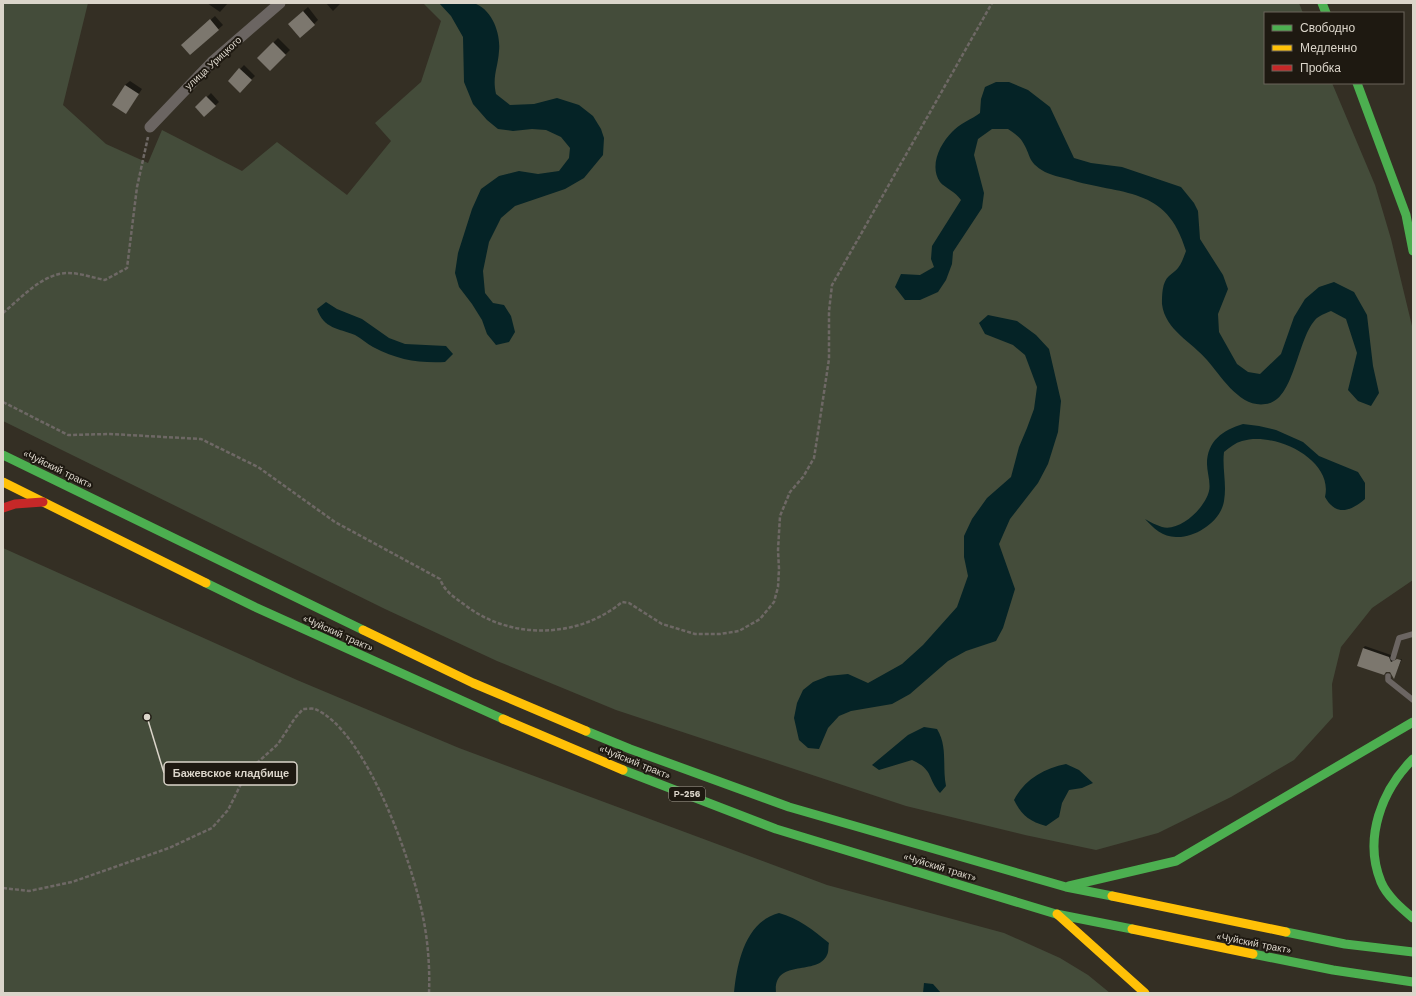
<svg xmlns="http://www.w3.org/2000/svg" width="1416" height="996" viewBox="0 0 1416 996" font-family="'Work Sans',sans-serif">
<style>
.green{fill:#444c3a}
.water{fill:#052326}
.shadow{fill:#0007}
.building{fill:#7c776e}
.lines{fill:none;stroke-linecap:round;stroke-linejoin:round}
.path{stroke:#6e6865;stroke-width:2.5;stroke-dasharray:4 2;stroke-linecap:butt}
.lane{stroke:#6b6562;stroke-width:5.5}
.street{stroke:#6b6562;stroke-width:11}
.fast{stroke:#4caf50;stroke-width:9}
.slow{stroke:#ffc107;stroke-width:9}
.jam{stroke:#c62828;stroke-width:9}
.labels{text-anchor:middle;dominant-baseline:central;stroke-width:4;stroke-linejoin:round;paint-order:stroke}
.shield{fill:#1e1911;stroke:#a29d92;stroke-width:1}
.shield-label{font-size:9px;font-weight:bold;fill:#dbd5ca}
.street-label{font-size:10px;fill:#dbd5ca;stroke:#1e1911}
.leader{fill:none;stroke:#dbd5ca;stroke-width:1.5}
.callout-dot{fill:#dbd5ca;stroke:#1e1911;stroke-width:1.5}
.callout{fill:#1e1911;stroke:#dbd5ca;stroke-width:1.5}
.callout-label{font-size:11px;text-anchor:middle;font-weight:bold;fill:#dbd5ca}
</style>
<rect width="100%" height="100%" fill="#342f24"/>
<g class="green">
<polygon points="3,3 88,3 63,105 106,144 148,163 162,130 242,171 277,142 347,195 391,141 375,123 421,82 441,21 423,3 1299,3 1303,13 1265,13 1265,83 1332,83 1375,185 1391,239 1413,330 1413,580 1372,608 1341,647 1332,684 1333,717 1294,760 1231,797 1158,833 1096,850 1025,835 906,806 616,710 497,661 385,609 3,421"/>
<polygon points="3,548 297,680 459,748 827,885 1004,933 1060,958 1088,975 1110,993 3,993"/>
</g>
<g class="water">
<path d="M 439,3 C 449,3 463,0 473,3 C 492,8 501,34 499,51 C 498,68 492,76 496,94 L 510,105 L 534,104 L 557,98 L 579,105 L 593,116 L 601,129 L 604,138 L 603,155 L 584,178 L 565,189 L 515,206 L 501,218 L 489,242 L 483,271 L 485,293 L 493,303 L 504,305 L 511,316 L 515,332 L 509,342 L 496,345 L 487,334 L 482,320 L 472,304 L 459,287 L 455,273 L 458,253 L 472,209 L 481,189 L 499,176 L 519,171 L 538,174 L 559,171 L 569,158 L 570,148 L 561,137 L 546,130 L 532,129 L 513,131 L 498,129 L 487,120 L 473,104 L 464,82 L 463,37 L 451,16 Z"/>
<path d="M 996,82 L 1009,82 L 1028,90 L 1050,107 L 1074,158 L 1091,163 L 1122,167 L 1181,187 L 1194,203 L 1198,211 L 1200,239 L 1223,275 L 1228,289 L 1218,314 L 1219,332 L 1237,364 L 1248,372 L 1260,374 L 1281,354 L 1294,317 L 1305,299 L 1319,287 L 1334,282 L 1354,292 L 1367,315 L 1373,366 L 1379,393 L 1371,406 L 1358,401 L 1348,390 L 1357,353 L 1346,319 L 1331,311 C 1326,313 1318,316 1315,320 C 1298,339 1294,396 1270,403 C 1242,412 1222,377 1207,360 C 1192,342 1165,330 1162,304 C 1162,295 1162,282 1169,276 C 1172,273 1176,271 1178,268 C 1182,263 1184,256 1186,251 C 1167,185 1122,196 1068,179 C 1060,177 1051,175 1045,172 C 1026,161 1032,156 1022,141 C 1019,136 1012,132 1008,129 L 992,129 L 978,139 L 974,155 L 984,193 L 982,208 L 953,252 L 952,264 L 946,280 L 938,292 L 920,300 L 905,300 L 895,287 L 901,274 L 920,275 L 934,267 L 931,259 L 932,246 L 961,200 C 955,191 945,188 940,182 C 929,166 940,144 952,132 C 959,124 972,119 980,113 L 981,99 L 985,87 Z"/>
<path d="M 326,302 L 337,309 L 362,319 L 389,338 L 405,344 L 446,346 L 453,354 L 445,362 C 417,363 398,360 373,347 C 367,344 361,338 355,335 C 338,328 324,329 317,309 Z"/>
<polygon points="988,315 1017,321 1036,335 1049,349 1061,401 1058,432 1048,464 1038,483 1010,519 999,544 1015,589 1003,628 996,641 966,651 948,661 910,694 892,704 851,711 839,716 828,728 819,749 808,748 799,740 794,718 797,703 803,690 813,682 828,676 848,674 868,683 902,664 923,645 957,607 968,576 964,557 964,536 972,519 987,498 1011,477 1019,447 1027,428 1034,409 1037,387 1025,355 1013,345 985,334 979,323"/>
<path d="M 1243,424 L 1259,426 L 1276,430 L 1303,442 L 1319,456 L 1358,472 L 1365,483 L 1365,499 C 1351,511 1336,517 1325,497 C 1334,459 1274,431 1242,441 C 1235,443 1230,447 1224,452 C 1222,468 1227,484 1224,501 C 1221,521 1196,538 1176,537 C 1163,537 1153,528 1145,519 C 1150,522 1156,525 1162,527 C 1180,532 1205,508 1209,491 C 1211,483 1207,472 1207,464 C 1207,441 1223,430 1243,424 Z"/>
<path d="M 924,727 L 937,729 C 948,747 942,766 946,786 L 940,793 C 927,778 934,770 912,760 L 879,770 L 872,765 L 908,735 Z"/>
<path d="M 1066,764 L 1079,770 L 1093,783 L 1082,788 L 1069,790 L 1062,803 L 1059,817 L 1046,826 C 1029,821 1022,816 1014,800 C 1024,780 1044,768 1066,764 Z"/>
<path d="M 779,913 C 798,918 813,930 829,943 C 828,946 829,952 827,955 C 817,977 773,957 776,993 L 734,993 C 737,963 745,922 779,913 Z"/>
<polygon points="924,983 933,984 941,993 923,993"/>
</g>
<g class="shadow">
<polygon points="207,3 228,3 220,12"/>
<polygon points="326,3 341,3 333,11"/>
<polygon points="308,7 318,20 314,24 293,20"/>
<polygon points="215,16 223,25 190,54 187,41"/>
<polygon points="278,38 290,50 270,70 258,58"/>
<polygon points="244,65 255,76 240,91 229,81"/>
<polygon points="130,81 142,89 126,113 125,85"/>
<polygon points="211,93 219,102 204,116 196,108"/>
<polygon points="1365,646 1391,655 1393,661 1402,659 1394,677 1390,671 1363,648"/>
</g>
<g class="building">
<polygon points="303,11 315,25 300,38 288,24"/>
<polygon points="210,19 219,30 190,55 181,45"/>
<polygon points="273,42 286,55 270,71 257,58"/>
<polygon points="239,68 252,80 240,93 228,81"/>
<polygon points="125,85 139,94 126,114 112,105"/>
<polygon points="206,96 216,106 204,117 195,107"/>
<polygon points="1363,648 1389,657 1391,662 1397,659 1401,660 1394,679 1390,672 1386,672 1384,675 1357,666"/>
</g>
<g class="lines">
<g class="path">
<path d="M 3,313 C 21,298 43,273 68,273 C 80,273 94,278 105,280 L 127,268 L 137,187 L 148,137"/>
<path d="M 3,402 L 68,435 L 110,434 L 201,439 L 258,467 L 335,522 L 440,579 C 445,592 454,597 465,605 C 510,640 578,639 622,602 L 629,603 L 662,624 L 695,634 L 720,634 L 739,631 L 760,619 L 774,602 L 778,587 L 779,569 L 778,550 L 780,516 L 790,492 L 803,477 L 814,458 L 817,439 L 829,359 L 829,311 L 832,285 L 992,3"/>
<path d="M 3,888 L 29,891 L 72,882 L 169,848 L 212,828 L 228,810 L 247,772 L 278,744 L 295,718 L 303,709 C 307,709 312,708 315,709 C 367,731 413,865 423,917 C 428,941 430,969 429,993"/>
</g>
<g class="lane">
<polyline points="1393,658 1399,638 1413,634"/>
<polyline points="1388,676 1388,680 1413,700"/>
</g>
<polyline class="street" points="150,127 212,62 280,3"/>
<g class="fast">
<polyline points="1322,3 1326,13"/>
<polyline points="1357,83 1406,215 1413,251"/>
<polyline points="3,455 363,630"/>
<polyline points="206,583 255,607 503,719"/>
<polyline points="586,731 630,749 789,807 1066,887 1112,896"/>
<path d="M 1413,759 C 1382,790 1363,838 1381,882 C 1387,896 1401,908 1413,918"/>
<polyline points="623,770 776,829 1056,914 1132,929"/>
<polyline points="1069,886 1176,861 1413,722"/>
<polyline points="1286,932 1345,944 1413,952"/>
<polyline points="1253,954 1333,970 1413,982"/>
</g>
<g class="slow">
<polyline points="3,482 206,583"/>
<polyline points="363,630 473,683 586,731"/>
<polyline points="503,719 623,770"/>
<polyline points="1112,896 1286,932"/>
<polyline points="1057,914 1145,993"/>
<polyline points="1132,929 1253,954"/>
</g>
<polyline class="jam" points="3,508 15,504 43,502"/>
</g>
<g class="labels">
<rect class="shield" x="669" y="787" width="36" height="14" rx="3"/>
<g class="shield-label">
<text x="687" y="794">Р-256</text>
</g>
<g class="street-label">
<text transform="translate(213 63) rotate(-43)">улица Урицкого</text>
<text transform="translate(58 469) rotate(26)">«Чуйский тракт»</text>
<text transform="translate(338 633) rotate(24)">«Чуйский тракт»</text>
<text transform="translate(635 762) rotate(22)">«Чуйский тракт»</text>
<text transform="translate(940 867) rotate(17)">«Чуйский тракт»</text>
<text transform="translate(1254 943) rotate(11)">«Чуйский тракт»</text>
</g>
</g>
<path class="leader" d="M147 717L164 773"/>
<circle class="callout-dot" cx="147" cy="717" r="4"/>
<rect class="callout" x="164" y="762" width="133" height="23" rx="4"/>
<g class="callout-label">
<text x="231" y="777">Бажевское кладбище</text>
</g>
<rect width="1416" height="996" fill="none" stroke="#dbd5ca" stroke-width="8"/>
<rect x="1264" y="12" width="140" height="72" fill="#1e1911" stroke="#6a645b"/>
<rect x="1272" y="25" width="20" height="6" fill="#4caf50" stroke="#6a645b"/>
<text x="1300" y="32" font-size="12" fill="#dbd5ca">Свободно</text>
<rect x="1272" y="45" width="20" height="6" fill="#ffc107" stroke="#6a645b"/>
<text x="1300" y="52" font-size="12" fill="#dbd5ca">Медленно</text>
<rect x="1272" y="65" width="20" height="6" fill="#c62828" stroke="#6a645b"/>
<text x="1300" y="72" font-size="12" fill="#dbd5ca">Пробка</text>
</svg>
